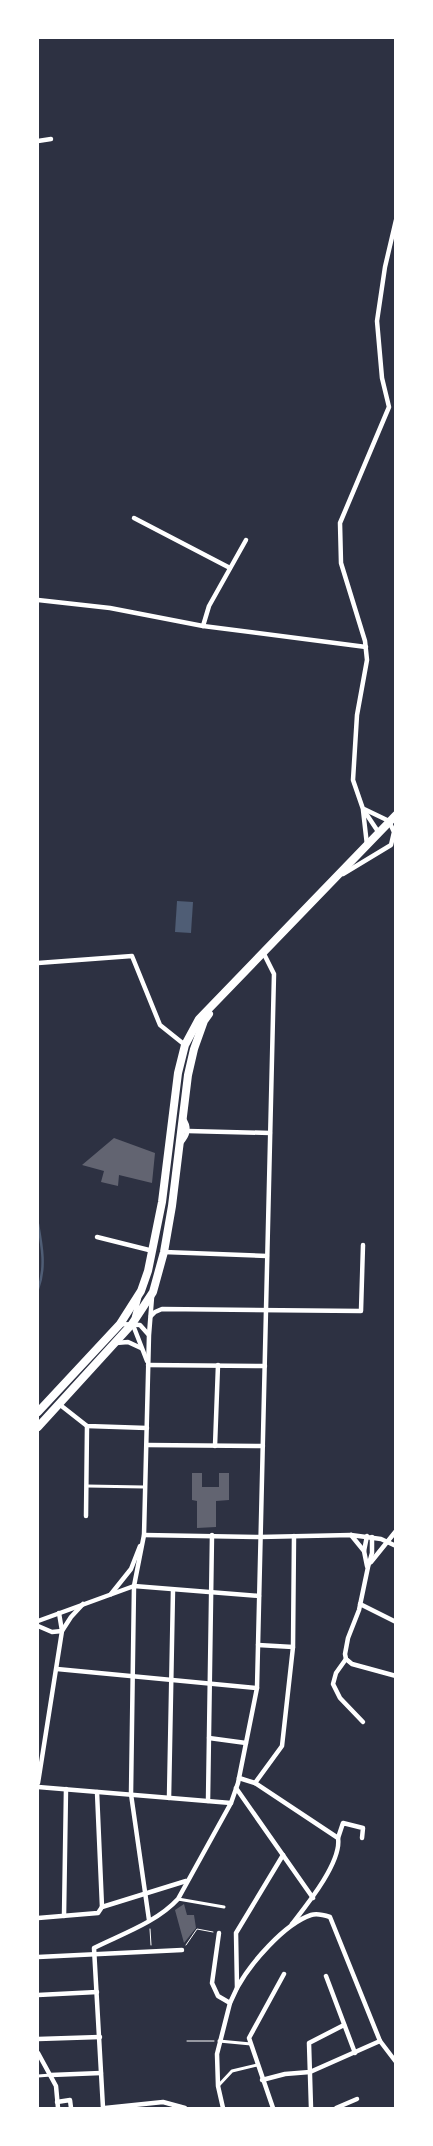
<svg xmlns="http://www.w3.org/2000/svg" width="433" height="2146" viewBox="0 0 433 2146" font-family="Raleway,sans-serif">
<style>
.water{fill:#4f5d75}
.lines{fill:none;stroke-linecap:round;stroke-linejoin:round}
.stream{stroke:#4f5d75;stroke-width:2.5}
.building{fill:#626471}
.path{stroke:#fff;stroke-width:1}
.pedestrian{stroke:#fff;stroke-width:3}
.minor{stroke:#fff;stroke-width:4.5}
.trunk{stroke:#fff;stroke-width:8}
</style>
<rect width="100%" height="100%" fill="#2d3142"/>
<polygon class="water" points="177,901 193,902 191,933 175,932"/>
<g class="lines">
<path class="stream" d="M 38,1224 C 42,1246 46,1268 38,1289"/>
</g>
<g class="building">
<polygon points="114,1138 155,1153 152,1183 119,1175 118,1186 101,1182 104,1171 82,1165"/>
<polygon points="192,1473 202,1473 202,1487 219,1487 219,1473 229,1473 229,1500 216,1501 216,1527 197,1528 197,1501 192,1500"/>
<polygon points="184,1904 187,1915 194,1915 196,1928 184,1943 175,1910"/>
</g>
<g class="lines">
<g class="path">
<polyline points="150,1929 151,1945"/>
<polyline points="186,1945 197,1929 213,1932"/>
<polyline points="187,2041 214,2041"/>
</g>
<g class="pedestrian">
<polyline points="87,1486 144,1487"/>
<polyline points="178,1899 224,1907"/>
<polyline points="219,2041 251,2044"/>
<polyline points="38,2076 51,2075"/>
<polyline points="218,2086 232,2071 257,2065"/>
</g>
<g class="minor">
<polyline points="38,141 51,139"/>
<polyline points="134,518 230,568"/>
<polyline points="38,600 110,608 203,626 366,647"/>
<polyline points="203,626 209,606 246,540"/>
<polyline points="363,810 367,845"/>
<polyline points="379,833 363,809 353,780 357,715 367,660 365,641 341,563 340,523 389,407 382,378 377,321 385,267 396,220"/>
<polyline points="343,874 391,845 394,832 389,821 364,809"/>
<polyline points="38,963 132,956 160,1025 185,1045"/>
<polyline points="188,1131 270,1133"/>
<path d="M 180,1144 C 188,1136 190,1127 183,1118"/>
<polyline points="97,1237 153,1251"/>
<polyline points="164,1252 267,1256"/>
<polyline points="151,1316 155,1312 162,1309 361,1311 363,1245"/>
<polyline points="134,1317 139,1298"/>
<polyline points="120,1324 140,1325 148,1334"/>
<polyline points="133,1325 147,1361"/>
<polyline points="116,1343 128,1342 141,1348"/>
<polyline points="148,1365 265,1366"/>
<polyline points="59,1404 87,1426 147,1428"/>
<polyline points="147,1445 263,1446"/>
<polyline points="215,1446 218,1365"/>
<polyline points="86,1516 87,1426"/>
<polyline points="144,1535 260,1537 351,1535 381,1539 396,1546"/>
<polyline points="351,1535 364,1551 367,1566"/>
<polyline points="372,1537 372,1553 368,1567 359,1610 348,1638 345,1654 346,1659 352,1664 396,1676"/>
<polyline points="364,1551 367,1536"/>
<polyline points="371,1562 396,1531"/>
<polyline points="111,1594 131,1569 140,1546"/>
<polyline points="360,1604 396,1622"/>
<polyline points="38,1621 134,1586 259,1596"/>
<polyline points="38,1626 52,1632 62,1631 59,1613"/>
<polyline points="258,1645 293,1647"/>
<polyline points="346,1659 336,1673 333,1684 340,1698 363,1722"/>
<polyline points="57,1669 257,1688"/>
<polyline points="209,1738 246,1743"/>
<path d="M 239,1778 L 255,1783 L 338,1838 C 342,1862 306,1906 292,1924"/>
<polyline points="38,1783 62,1631 71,1617 83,1604"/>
<polyline points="255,1783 282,1746 293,1647 294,1536"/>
<polyline points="38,1787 231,1803"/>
<polyline points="236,1788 313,1898"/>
<polyline points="97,1792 102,1907"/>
<polyline points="169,1798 173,1590"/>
<polyline points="208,1801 212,1535"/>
<polyline points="338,1838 343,1823 363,1828 362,1838"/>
<polyline points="64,1916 66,1789"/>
<polyline points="38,1918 98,1913 102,1907 186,1881"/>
<polyline points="149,1920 131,1794 134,1586 144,1535 149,1335 152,1297"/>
<polyline points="219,1933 212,1983 218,1996 230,2003"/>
<polyline points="38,1957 182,1950"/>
<polyline points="326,1976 355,2053"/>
<path d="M 237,1988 C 250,1964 284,1924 311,1915 C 317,1913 324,1915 330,1917 L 380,2041 L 396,2062"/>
<polyline points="38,1995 97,1992"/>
<polyline points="38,2039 100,2037"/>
<polyline points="38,2053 56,2086 58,2108"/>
<polyline points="51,2075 101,2073"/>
<polyline points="262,2080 285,2074 310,2072 380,2041"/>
<polyline points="57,2102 70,2100 71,2108"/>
<path d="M 103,2108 L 94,1948 C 122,1934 157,1922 178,1899 L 231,1803 L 238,1783 L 257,1688 L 274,974 L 263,952"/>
<polyline points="105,2108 163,2102 185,2108"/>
<polyline points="223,2108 218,2086 217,2054 230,2003 237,1988 236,1933 283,1855"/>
<polyline points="273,2108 249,2038 284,1974"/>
<polyline points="311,2108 309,2043 344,2025"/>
<polyline points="336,2108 357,2099"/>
</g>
<g class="trunk">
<polyline points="38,1412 120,1324 141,1291 148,1271 162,1202 178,1073 185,1045 199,1019 396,815"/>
<polyline points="38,1427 132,1324 153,1292 164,1252 172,1206 188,1075 194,1049 204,1021 209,1014"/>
</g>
</g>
<rect width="433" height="2146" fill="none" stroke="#ffffff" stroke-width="78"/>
</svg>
